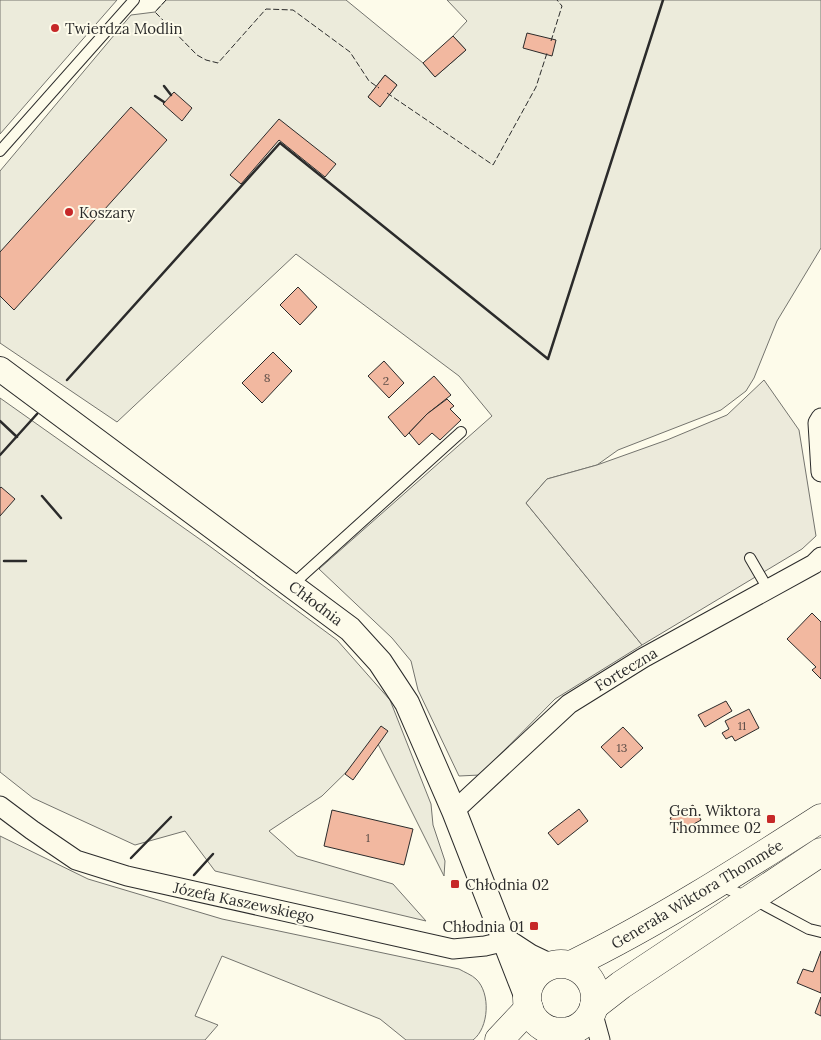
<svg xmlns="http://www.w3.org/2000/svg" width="821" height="1040" viewBox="0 0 821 1040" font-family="Lora,serif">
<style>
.green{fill:#ecebdb;stroke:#74746e;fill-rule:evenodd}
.parking{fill:#eceadb;stroke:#74746e}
.building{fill:#f2b8a0;stroke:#2b2b2b}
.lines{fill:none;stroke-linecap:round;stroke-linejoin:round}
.service-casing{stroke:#2b2b2b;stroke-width:12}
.minor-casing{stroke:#2b2b2b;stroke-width:21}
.tertiary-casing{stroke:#2b2b2b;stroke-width:26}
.primary-casing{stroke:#2b2b2b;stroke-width:29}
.service{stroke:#fdfbea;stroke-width:10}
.minor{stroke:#fdfbea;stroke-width:19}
.tertiary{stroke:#fdfbea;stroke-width:24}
.primary{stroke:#fdfbea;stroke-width:28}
.fence{stroke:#2b2b2b;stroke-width:1;stroke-dasharray:6 2.5;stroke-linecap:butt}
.wall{stroke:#2b2b2b;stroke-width:2.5}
.poi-dot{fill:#c62828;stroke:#fdfbea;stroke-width:2}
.labels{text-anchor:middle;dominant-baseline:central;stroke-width:4;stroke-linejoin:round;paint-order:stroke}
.number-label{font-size:12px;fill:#5d4e48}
.poi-label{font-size:15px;fill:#2b2b2b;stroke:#fdfbea;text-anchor:start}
.street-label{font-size:15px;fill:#2b2b2b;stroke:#fdfbea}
</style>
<rect width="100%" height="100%" fill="#fdfbea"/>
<g class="green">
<polygon points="0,0 117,0 0,134"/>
<path d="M 166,0 L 346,0 L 423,63 L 435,77 L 466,50 L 453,36 L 467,21 L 447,0 L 821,0 L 821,248 L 777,321 L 754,378 L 746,391 L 721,410 L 618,450 L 597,465 L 547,479 L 526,503 L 642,645 L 555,699 L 480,775 L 459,776 L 418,690 L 411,661 L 392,638 L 319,569 L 492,416 L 459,376 L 296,254 L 117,422 L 0,343 L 0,171 L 131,15 L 155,12 ZM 385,75 L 397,85 L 380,106 L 368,97 Z"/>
<polygon points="0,398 208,545 337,640 390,700 431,804 433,825 445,861 444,876 377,742 322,796 269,831 297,856 393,884 426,921 215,871 185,831 135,845 33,798 0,772"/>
<path d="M 0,836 L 88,879 L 222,919 L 459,969 C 464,972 472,975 476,979 C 491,993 489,1028 473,1040 L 406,1040 L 380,1019 L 222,956 L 195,1016 L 218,1025 L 205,1040 L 0,1040 Z"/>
</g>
<polygon class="parking" points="764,380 799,430 816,536 802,549 642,645 526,503 547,479 597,465 667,440 727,415"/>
<g class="building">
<polygon points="527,33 556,40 552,56 523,48"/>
<polygon points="453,36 466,50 435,77 423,63"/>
<polygon points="385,75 397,85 380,107 368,97"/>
<polygon points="174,92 192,108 182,121 163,104"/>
<polygon points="131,107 167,140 14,310 0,296 0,252"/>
<polygon points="279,119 336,164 325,177 279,140 241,184 230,175"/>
<polygon points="298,287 317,307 300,325 280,305"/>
<polygon points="273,352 292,371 262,403 242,383"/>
<polygon points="384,361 404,383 389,398 368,376"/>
<polygon points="434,376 451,395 427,414 405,437 388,417"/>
<polygon points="447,399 454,406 450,409 461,420 440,440 432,433 419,445 409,433 427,414"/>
<polygon points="1,487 15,499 0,516 0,488"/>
<polygon points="812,613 821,622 821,679 812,670 816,667 787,639"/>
<polygon points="726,701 732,711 705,727 698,715"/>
<polygon points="749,709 759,728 735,741 732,736 726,739 722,733 729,729 725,721"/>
<polygon points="381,726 388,731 353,780 345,774"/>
<polygon points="623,727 643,748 621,768 601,747"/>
<polygon points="693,805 701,820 679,832 670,818"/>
<polygon points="579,809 588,821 558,845 548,833"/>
<polygon points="332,810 413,829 404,865 324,846"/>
<polygon points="821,951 821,993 797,983 803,969 813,972"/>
<polygon points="821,997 821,1016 815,1013"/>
</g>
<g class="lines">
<g class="service-casing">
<g id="service">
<polyline points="0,151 134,0"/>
<polyline points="750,558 768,589"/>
<polyline points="292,585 461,432"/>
<polyline points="720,886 751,898 809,929 821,932"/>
</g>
</g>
<g class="minor-casing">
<g id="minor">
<polyline points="821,418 818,423 821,472"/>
<polyline points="0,806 32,830 76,860 127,876 453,949 485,946 506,941"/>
<polyline points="454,811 569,704 643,658 814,564 821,557"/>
<polyline points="592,1011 600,1040"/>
<polyline points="560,1032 571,1040"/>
</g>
</g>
<g class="tertiary-casing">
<g id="tertiary">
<polyline points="0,369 350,629 380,662 407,703 454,811 527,998"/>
<polyline points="506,941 529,956 550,966"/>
</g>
</g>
<g class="primary-casing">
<g id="primary">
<circle cx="561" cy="998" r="34"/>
<path d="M 571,965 C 657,923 740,870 821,818"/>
<polyline points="594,1006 621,985 821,852"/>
<polyline points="499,1040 529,1008"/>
</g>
</g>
<use href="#service" class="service"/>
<use href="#minor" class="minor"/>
<use href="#tertiary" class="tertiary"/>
<use href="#primary" class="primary"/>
<g class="fence">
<polyline points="166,0 155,12 197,55 206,60 218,63 266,9 293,10 350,52 369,81 379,88"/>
<polyline points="551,41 562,6 557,0"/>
<polyline points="387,93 493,165 536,87 547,53"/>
</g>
<g class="wall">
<polyline points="164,86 171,95"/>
<polyline points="155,96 164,102"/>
<polyline points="67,380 280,143 548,359 663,0"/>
<polyline points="0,421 17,437"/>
<polyline points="0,455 37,414"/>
<polyline points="42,496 61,518"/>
<polyline points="4,561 26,561"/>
<polyline points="131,858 171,817"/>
<polyline points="194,875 213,854"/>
</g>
</g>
<g class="poi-dot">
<circle cx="55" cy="28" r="5"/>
<circle cx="69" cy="212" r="5"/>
<rect x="766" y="814" width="10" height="10" rx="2.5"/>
<rect x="450" y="879" width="10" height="10" rx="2.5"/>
<rect x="529" y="921" width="10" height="10" rx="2.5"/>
</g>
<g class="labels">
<g class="number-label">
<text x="267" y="377">8</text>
<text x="386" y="380">2</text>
<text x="742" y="725">11</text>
<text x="622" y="747">13</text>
<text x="368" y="837">1</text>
</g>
<g class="poi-label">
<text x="65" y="28">Twierdza Modlin</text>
<text x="79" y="212">Koszary</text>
<text x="761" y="810" text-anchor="end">Gen. Wiktora<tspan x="761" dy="17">Thommee 02</tspan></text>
<text x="465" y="884">Chłodnia 02</text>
<text x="524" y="926" text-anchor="end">Chłodnia 01</text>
</g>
<g class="street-label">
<text transform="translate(316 603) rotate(37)">Chłodnia</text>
<text transform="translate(626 669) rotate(-31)">Forteczna</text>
<text transform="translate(697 894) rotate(-31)">Generała Wiktora Thommée</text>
<text transform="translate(244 902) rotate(12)">Józefa Kaszewskiego</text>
</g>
</g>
</svg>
